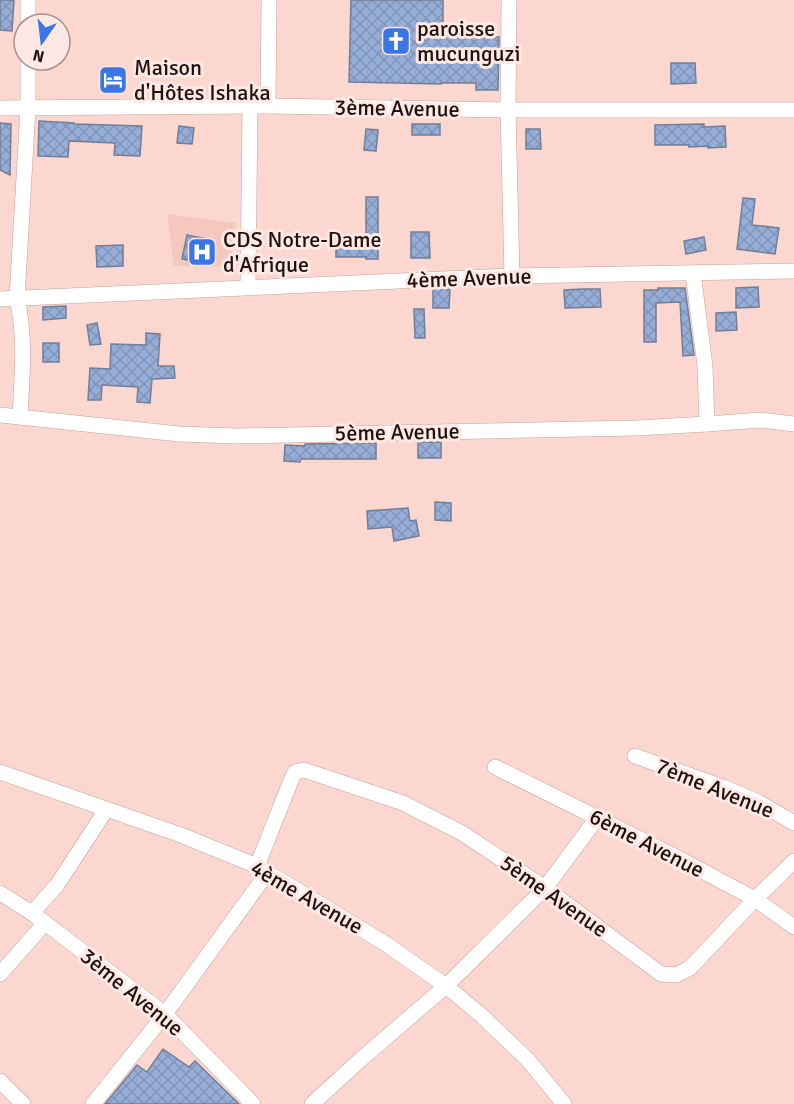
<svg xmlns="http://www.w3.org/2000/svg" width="794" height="1104" viewBox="0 0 794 1104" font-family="Signika,sans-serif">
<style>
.built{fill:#f4c8bf}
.building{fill:url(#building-cross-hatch);stroke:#707e97;stroke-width:1.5}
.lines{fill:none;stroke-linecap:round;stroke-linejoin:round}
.minor-casing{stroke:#c4a29a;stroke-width:16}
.minor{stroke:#fff;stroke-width:15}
.labels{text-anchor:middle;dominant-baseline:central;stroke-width:6;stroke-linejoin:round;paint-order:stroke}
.poi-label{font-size:22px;fill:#1e120f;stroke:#fee8e3;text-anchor:start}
.street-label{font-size:22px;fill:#1e120f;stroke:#fee8e3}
</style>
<defs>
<pattern id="building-cross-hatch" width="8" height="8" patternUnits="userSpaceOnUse" patternTransform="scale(1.5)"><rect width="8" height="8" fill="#95add7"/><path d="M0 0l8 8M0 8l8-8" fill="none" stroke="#8094b7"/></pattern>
</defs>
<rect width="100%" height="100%" fill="#fbd7cf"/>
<polygon class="built" points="167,214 236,223 232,239 232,267 174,266"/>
<g class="building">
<polygon points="0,0 14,0 12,31 0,30"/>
<polygon points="351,0 443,0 443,35 499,37 498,90 476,90 476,83 441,83 441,84 349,82"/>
<polygon points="671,63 695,63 696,83 671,84"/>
<polygon points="39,121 74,123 74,124 142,126 140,156 114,155 115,143 69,141 68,157 38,156"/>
<polygon points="0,123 11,124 10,175 0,170"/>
<rect x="412" y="124" width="28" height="11"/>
<polygon points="704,124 704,127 725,126 726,147 708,148 708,146 689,147 689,145 655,145 655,125"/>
<polygon points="179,126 194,128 192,144 177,143"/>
<polygon points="366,129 378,130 376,151 364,150"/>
<polygon points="526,129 540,129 541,149 526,149"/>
<polygon points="366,197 378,197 378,259 366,259 366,257 336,257 336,237 366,237"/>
<polygon points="743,198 755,199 752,225 779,228 775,254 737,249"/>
<polygon points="411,232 429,232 430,258 411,258"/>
<polygon points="187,235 207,239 202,263 182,259"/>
<polygon points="704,237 706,250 686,254 684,241"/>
<polygon points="123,245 123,266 97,267 96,246"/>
<polygon points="758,287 759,307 736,308 736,288"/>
<polygon points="658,288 685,288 694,355 683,356 680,302 656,303 656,342 644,342 644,290 658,290"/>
<polygon points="433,289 450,289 449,308 433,308"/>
<polygon points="584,289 600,289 601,307 565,308 564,290"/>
<polygon points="66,306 66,318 43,320 43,307"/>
<polygon points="414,309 424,309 425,338 415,338"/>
<polygon points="736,312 737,330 716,331 716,313"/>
<polygon points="97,323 101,344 90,345 87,325"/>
<polygon points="146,333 160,334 158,366 174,366 175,378 152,379 150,403 137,402 138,387 102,385 101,400 88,400 90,368 110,369 111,344 146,345"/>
<rect x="43" y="343" width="16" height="19"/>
<rect x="418" y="442" width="23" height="16"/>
<polygon points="376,443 376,459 301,459 300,462 284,461 285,445 305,446 305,444"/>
<polygon points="435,502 451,503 451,521 435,520"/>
<polygon points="408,508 410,521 416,520 419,536 394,541 392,527 368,529 367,511"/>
<polygon points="163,1049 189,1067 195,1061 239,1104 105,1104 137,1065 147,1072"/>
</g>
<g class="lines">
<g class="minor-casing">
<g id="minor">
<polyline points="509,0 508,110 512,276"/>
<polyline points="28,24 28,0"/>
<polyline points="268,106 269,0"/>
<polyline points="0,108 268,106 508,110 794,110"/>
<polyline points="693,273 705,366 707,424"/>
<polyline points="248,287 250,106"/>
<polyline points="0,299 512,276 794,271"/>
<polyline points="0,415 179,434 236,436 637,428 707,424 761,420 794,424"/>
<path d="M 20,417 C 22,376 26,338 17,298 L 28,108 L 28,60"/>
<polyline points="635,756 723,787 758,802 794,823"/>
<polyline points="495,767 678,858 755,899 794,927"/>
<polyline points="0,772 181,835 257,866 386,944 446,986 482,1016 528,1060 564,1104"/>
<polyline points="257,866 292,778 295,772 304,770 403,803 462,833 545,888 661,974 676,975 690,968 755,899 794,861"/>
<polyline points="0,893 32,913 165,1014 253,1104"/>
<polyline points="32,913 57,885 106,810"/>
<polyline points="0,974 45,923"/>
<polyline points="0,1081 23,1104"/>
<polyline points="93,1104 165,1014 268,872"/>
<polyline points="312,1104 360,1060 446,986 545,888 597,818"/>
</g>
</g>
<use href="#minor" class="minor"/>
</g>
<defs>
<g id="church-square" transform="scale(1.5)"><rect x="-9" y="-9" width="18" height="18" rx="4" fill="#3a76e5" stroke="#fee8e3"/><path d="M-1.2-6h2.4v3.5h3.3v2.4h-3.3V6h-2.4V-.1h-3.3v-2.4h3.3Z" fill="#fff"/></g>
<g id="hotel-square" transform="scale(1.5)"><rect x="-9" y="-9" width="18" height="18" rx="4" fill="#3a76e5" stroke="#fee8e3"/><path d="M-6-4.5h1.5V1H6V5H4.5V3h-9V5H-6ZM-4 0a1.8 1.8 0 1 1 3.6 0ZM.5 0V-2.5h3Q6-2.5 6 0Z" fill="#fff"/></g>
<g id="hospital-square" transform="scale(1.5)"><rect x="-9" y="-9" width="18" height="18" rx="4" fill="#3a76e5" stroke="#fee8e3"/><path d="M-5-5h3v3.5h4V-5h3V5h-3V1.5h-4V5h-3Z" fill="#fff"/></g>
</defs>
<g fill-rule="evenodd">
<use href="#church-square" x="396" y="41"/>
<use href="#hotel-square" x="113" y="80"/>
<use href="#hospital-square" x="202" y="252"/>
</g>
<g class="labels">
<g class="poi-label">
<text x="417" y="28">paroisse<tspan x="417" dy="25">mucunguzi</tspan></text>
<text x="134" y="67">Maison<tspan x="134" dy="25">d'Hôtes Ishaka</tspan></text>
<text x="223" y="239">CDS Notre-Dame<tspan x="223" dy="25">d'Afrique</tspan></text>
</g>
<g class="street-label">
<text transform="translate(397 108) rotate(1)">3ème Avenue</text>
<text transform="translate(469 278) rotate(-2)">4ème Avenue</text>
<text transform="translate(397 432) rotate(-1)">5ème Avenue</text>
<text transform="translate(715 788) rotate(22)">7ème Avenue</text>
<text transform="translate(647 843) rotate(27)">6ème Avenue</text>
<text transform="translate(554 896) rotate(35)">5ème Avenue</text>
<text transform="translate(307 897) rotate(30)">4ème Avenue</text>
<text transform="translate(132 992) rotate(39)">3ème Avenue</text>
</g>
</g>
<g transform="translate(42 42) rotate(194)"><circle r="28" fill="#fee8e3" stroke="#a4928e" stroke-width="1.5"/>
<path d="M0-4.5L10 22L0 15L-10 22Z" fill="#3a76e5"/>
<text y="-9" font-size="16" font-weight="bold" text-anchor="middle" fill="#1e120f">N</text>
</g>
</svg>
